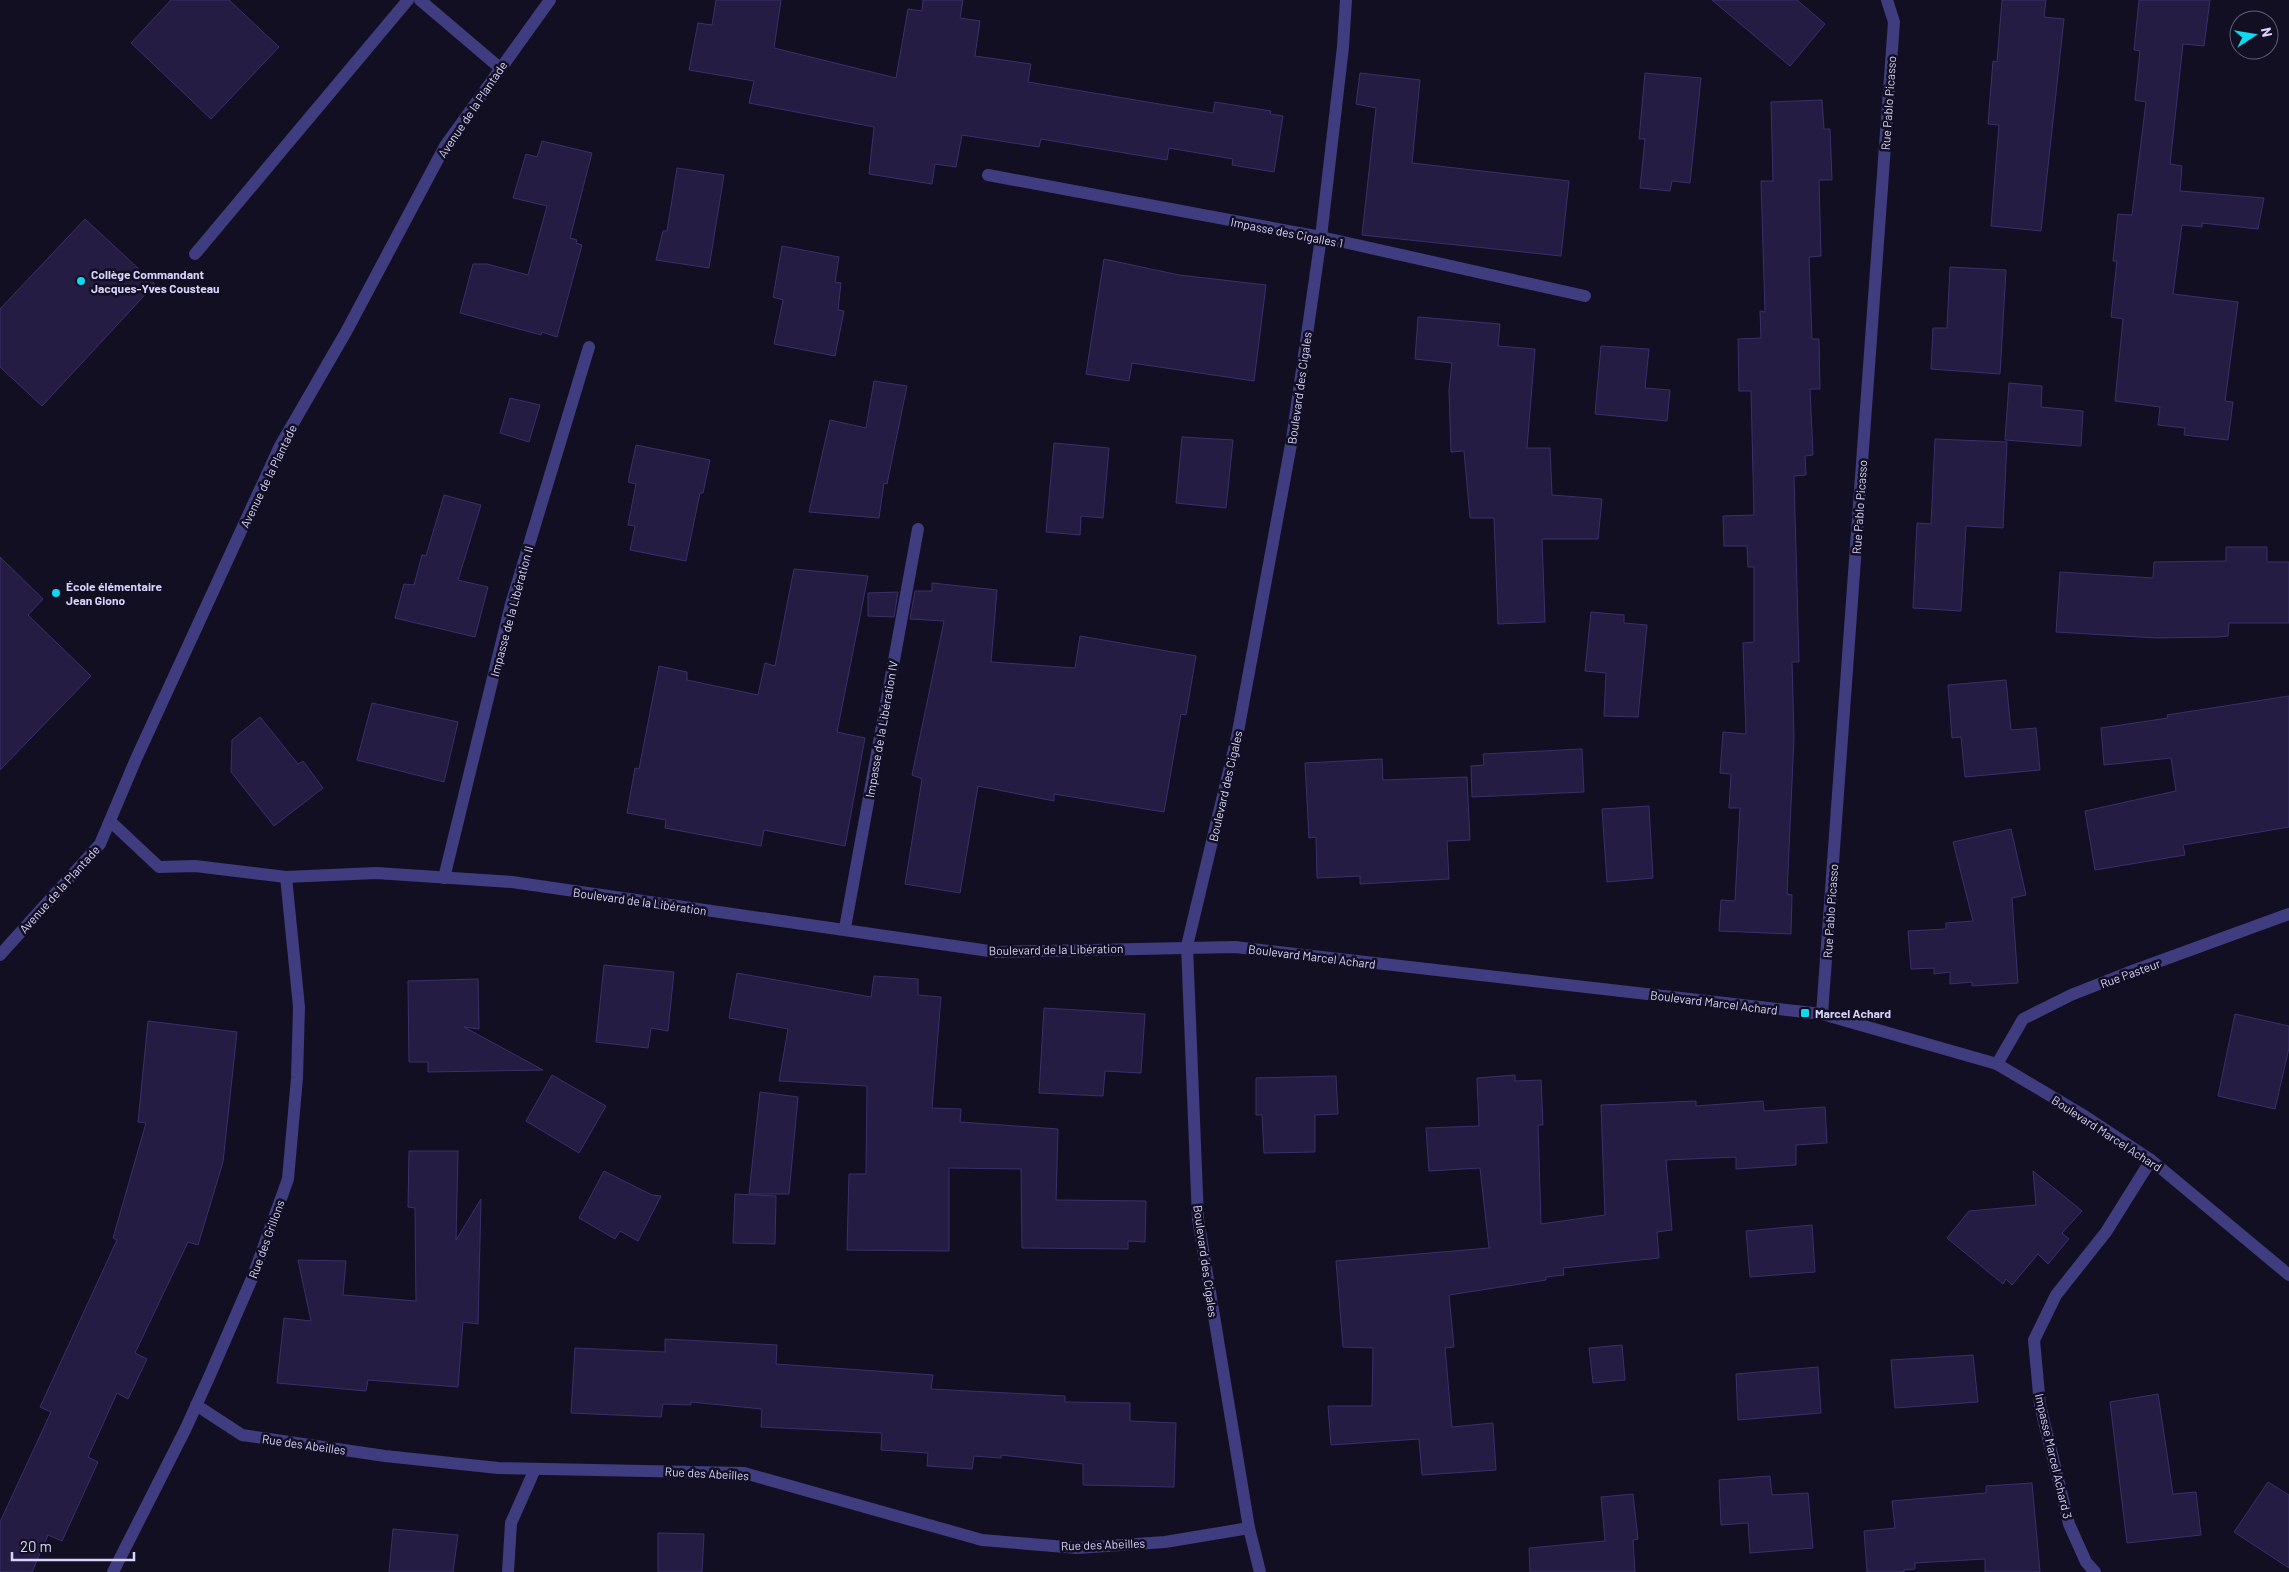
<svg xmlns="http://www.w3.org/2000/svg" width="2289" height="1572" viewBox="0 0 2289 1572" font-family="Barlow,sans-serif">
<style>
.building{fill:#241c42;stroke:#3b2f6d}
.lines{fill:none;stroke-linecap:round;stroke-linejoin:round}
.lane{stroke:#3f3c7f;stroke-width:12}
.street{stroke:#3f3c7f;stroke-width:12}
.poi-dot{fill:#0cdaf0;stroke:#120f22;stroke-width:2}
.labels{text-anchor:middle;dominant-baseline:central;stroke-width:5;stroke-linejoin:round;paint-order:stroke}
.street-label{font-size:12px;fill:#d7d3fd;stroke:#120f22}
.poi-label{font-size:12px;font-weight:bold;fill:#d7d3fd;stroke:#120f22;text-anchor:start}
</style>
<rect width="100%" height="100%" fill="#120f22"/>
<g class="building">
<polygon points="171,0 229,0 279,47 211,119 131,43"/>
<polygon points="716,0 781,0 774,48 896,78 908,9 922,11 923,0 963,0 960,18 980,21 975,56 1031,64 1028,82 1213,113 1215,102 1271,111 1270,114 1283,116 1274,172 1232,165 1233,159 1169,148 1167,160 1041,139 1039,147 962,135 956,167 935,164 932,184 869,174 874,127 749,103 754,81 689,70 698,23 712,25"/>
<polygon points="1712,0 1797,0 1825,24 1790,66"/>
<polygon points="2002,0 2046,0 2044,17 2064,19 2041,231 1991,226 1999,125 1988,124 1993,61 1997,62"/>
<polygon points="2139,0 2210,0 2204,46 2183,44 2170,164 2182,166 2180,191 2264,198 2258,229 2202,223 2202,227 2182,225 2173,294 2238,302 2225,401 2233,402 2228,440 2184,435 2185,428 2158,425 2160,407 2115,401 2123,319 2111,317 2117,261 2113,261 2118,214 2132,215 2146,102 2135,100 2140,51 2134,50"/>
<polygon points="1360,73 1420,80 1412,163 1569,181 1561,256 1362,235 1376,108 1356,104"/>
<polygon points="1645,73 1701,78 1690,183 1672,181 1670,191 1640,188 1645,139 1639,139"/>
<polygon points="1822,100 1824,129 1830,129 1832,180 1819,180 1821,256 1809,257 1812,339 1819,339 1820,389 1810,389 1813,455 1805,456 1806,475 1794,476 1799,662 1792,662 1794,737 1787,894 1792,895 1791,934 1719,931 1721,900 1735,901 1740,808 1729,808 1731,774 1720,773 1723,732 1746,734 1743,643 1754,642 1754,567 1748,567 1747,546 1724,546 1723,516 1754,515 1751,391 1739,391 1738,339 1761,338 1760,311 1765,312 1761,181 1773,181 1771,102"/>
<polygon points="542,141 592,153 570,238 577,240 576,243 582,245 557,337 542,332 541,335 460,313 473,264 487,264 528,275 547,206 513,198 526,154 537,157"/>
<polygon points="677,168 724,175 709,268 656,260 663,231 667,231"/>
<polygon points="85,219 155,284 42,406 0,367 0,309"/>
<polygon points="782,246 839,257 835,282 841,283 838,310 844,311 835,356 774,344 783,300 773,297"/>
<polygon points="1104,259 1179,275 1266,285 1254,381 1132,363 1129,381 1086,374"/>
<polygon points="1950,267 2006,270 2000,374 1931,369 1933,328 1947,328"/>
<polygon points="1418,317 1500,324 1498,346 1535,349 1527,448 1550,448 1552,495 1602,499 1598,539 1542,539 1545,622 1498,624 1494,518 1470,518 1464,451 1451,452 1449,390 1452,363 1415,359"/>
<polygon points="1601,346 1649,349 1645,388 1670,390 1667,421 1595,414"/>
<polygon points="874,381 907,386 887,484 884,483 879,518 809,512 830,420 866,428"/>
<polygon points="2009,383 2042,386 2041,407 2083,411 2081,446 2005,440"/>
<polygon points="510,398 540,405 529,442 500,433"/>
<polygon points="1182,437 1233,440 1226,508 1176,503"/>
<polygon points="1935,439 2007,442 2003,528 1966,526 1961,611 1913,608 1917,523 1931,524"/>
<polygon points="1054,443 1109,448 1103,518 1081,516 1080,535 1046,532"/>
<polygon points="636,445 710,460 703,493 700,493 686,561 630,550 635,526 628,525 636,484 628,482"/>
<polygon points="444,495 481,505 458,580 488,587 475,637 395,618 404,584 414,585 422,555 426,556"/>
<polygon points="2226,547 2267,547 2267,562 2289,562 2289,623 2229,623 2228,636 2219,637 2157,638 2056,632 2060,572 2153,578 2154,562 2226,561"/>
<polygon points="0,557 43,599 28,615 91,676 0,770"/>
<polygon points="794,569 868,576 837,732 865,738 845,846 764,830 761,846 665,828 666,820 627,813 635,768 639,769 659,666 687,672 687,680 758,695 765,663 775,666"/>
<polygon points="932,583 997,590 991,662 1075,668 1080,636 1196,656 1186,715 1181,714 1164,812 1054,794 1054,801 978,786 960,893 905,884 922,779 912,775 944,621 910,619 915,591 932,591"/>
<polygon points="898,592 894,617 868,616 868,593"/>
<polygon points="1591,612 1624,615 1624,623 1647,625 1638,717 1604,716 1606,673 1585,671"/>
<polygon points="2006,680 2011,730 2036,728 2040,770 1965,777 1961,737 1952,738 1948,685"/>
<polygon points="2289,696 2289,827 2183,845 2185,855 2095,870 2085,811 2176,791 2171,758 2104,765 2101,728 2168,718 2167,715"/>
<polygon points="372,703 458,722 444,782 357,760"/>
<polygon points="260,717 298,764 303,761 323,788 274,826 231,772 232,740"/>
<polygon points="1582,749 1584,792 1472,797 1471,766 1484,765 1483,754"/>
<polygon points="1382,759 1383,780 1467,777 1470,840 1447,841 1449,879 1360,884 1360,876 1317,878 1316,837 1309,838 1305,763"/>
<polygon points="1649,806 1653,878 1607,882 1602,809"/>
<polygon points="2011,829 2026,895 2012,898 2018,983 1972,986 1972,982 1950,984 1950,972 1934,974 1934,968 1911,969 1908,931 1946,929 1946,923 1973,921 1953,842"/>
<polygon points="604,965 674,972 668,1031 651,1028 648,1048 596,1042"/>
<polygon points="737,973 871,997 874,976 918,979 918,995 941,997 932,1108 961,1109 960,1122 1058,1129 1056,1200 1146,1201 1145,1242 1128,1241 1128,1249 1022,1248 1021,1169 949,1168 949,1251 847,1250 849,1174 866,1174 867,1086 779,1081 788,1029 729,1018"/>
<polygon points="478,979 479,1029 464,1027 543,1070 428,1072 428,1062 409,1062 408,981"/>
<polygon points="1044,1008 1145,1014 1141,1073 1105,1071 1103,1096 1039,1093"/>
<polygon points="2235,1014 2289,1026 2289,1048 2275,1109 2218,1096"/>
<polygon points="148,1021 237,1032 223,1162 198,1245 188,1242 135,1353 147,1359 128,1399 117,1393 88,1457 98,1462 62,1541 48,1535 32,1572 0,1572 0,1522 51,1412 40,1407 117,1240 113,1238 146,1123 138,1122"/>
<polygon points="552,1075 606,1106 579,1153 526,1121"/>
<polygon points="1515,1075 1515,1081 1541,1080 1543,1125 1538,1125 1541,1224 1605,1215 1601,1105 1696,1101 1696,1106 1763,1101 1764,1111 1825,1107 1827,1143 1796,1145 1796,1165 1736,1169 1736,1157 1666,1160 1672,1230 1657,1232 1659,1258 1563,1268 1564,1275 1546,1277 1546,1280 1449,1295 1454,1347 1445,1348 1452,1427 1493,1423 1496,1470 1422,1475 1419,1439 1331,1445 1328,1406 1372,1406 1373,1348 1343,1347 1336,1261 1489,1248 1480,1168 1429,1171 1426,1128 1479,1126 1477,1078"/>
<polygon points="1336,1076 1338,1114 1315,1115 1315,1152 1264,1153 1262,1115 1256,1115 1256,1078"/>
<polygon points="760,1092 798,1097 789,1194 749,1194"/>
<polygon points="409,1151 458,1151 456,1240 481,1199 478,1324 463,1322 458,1387 368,1380 366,1391 277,1383 284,1318 311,1321 298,1260 346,1261 343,1295 416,1301 415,1208 408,1207"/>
<polygon points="604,1171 652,1195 661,1196 638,1241 620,1231 615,1239 579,1218"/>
<polygon points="2033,1171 2082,1211 2062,1233 2069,1239 2048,1264 2038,1254 2012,1285 2006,1279 2003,1284 1947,1238 1969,1211 2036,1205"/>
<polygon points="735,1194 776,1196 775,1244 733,1243"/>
<polygon points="1812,1225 1815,1272 1750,1277 1746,1231"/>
<polygon points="665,1339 777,1345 776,1364 933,1375 931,1389 1065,1396 1065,1402 1130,1403 1130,1421 1176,1423 1174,1487 1083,1485 1083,1464 1001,1455 1001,1458 974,1456 972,1469 927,1466 928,1453 881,1450 882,1433 761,1427 762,1409 691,1402 691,1405 663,1404 661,1417 571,1413 575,1348 665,1352"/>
<polygon points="1622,1345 1625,1380 1593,1383 1589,1348"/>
<polygon points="1973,1355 1978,1402 1895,1408 1891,1360"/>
<polygon points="1818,1367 1821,1413 1738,1420 1736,1374"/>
<polygon points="2158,1394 2173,1494 2196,1492 2201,1535 2127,1543 2110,1402"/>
<polygon points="1770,1476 1772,1495 1808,1493 1813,1548 1750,1553 1748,1523 1721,1525 1719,1480"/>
<polygon points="2268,1482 2289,1495 2289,1568 2234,1532"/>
<polygon points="2032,1483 2040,1572 1985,1572 1985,1559 1915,1563 1915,1569 1904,1570 1904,1572 1867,1572 1864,1531 1895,1528 1892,1501 1986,1493 1986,1486"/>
<polygon points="1633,1494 1638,1539 1633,1540 1635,1572 1530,1572 1529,1548 1605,1541 1601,1497"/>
<polygon points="393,1529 458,1535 453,1572 389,1572"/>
<polygon points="658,1533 704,1534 702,1572 658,1572"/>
</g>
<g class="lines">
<polyline class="lane" points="420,0 500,68"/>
<g class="street">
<polyline points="988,175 1321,237 1585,296"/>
<polyline points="195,254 408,0"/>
<polyline points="110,821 159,867 195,866 286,877 376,873 512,882 996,952 1235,947 1822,1014 1997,1064 2086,1117 2151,1160 2289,1275"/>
<polyline points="444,878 511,604 589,347"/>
<polyline points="845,928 918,529"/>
<polyline points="0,955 100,844 136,759 280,446 346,332 445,146 550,0"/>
<polyline points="1822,1014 1894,22 1887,0"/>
<polyline points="1997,1064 2023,1019 2071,995 2127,973 2289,914"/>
<polyline points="196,1405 242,1435 385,1456 498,1468 744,1473 982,1540 1077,1548 1165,1542 1249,1528"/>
<polyline points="113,1572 186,1428 210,1375 253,1276 288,1179 297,1078 299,1007 286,877"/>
<polyline points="508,1572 511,1523 535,1469"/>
<polyline points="1260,1572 1249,1528 1198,1219 1187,946 1237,737 1292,439 1321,237 1343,47 1346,0"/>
<polyline points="2095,1572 2086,1562 2069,1524 2040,1405 2034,1340 2056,1295 2106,1232 2151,1160"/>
</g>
</g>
<g class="poi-dot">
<circle cx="81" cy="281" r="5"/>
<circle cx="56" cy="593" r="5"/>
<rect x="1800" y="1008" width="10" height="10" rx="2.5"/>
</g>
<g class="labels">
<g class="street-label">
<text transform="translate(1888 103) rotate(-86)">Rue Pablo Picasso</text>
<text transform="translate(472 109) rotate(-56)">Avenue de la Plantade</text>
<text transform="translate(1287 232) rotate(11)">Impasse des Cigalles 1</text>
<text transform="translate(1299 388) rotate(-82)">Boulevard des Cigales</text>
<text transform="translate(268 476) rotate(-64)">Avenue de la Plantade</text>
<text transform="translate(1859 507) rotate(-86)">Rue Pablo Picasso</text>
<text transform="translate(511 611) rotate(-75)">Impasse de la Libération II</text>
<text transform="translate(881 729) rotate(-80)">Impasse de la Libération IV</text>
<text transform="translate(1225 786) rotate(-77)">Boulevard des Cigales</text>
<text transform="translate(59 889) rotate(-48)">Avenue de la Plantade</text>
<text transform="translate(640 901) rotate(8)">Boulevard de la Libération</text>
<text transform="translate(1830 911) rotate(-86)">Rue Pablo Picasso</text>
<text transform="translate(1056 949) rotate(-1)">Boulevard de la Libération</text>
<text transform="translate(1312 956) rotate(7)">Boulevard Marcel Achard</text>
<text transform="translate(2130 973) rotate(-20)">Rue Pasteur</text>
<text transform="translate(1714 1002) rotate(7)">Boulevard Marcel Achard</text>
<text transform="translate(2107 1133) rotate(33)">Boulevard Marcel Achard</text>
<text transform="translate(266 1239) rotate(-70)">Rue des Grillons</text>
<text transform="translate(1206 1261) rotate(82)">Boulevard des Cigales</text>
<text transform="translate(304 1444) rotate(8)">Rue des Abeilles</text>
<text transform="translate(2054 1456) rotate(77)">Impasse Marcel Achard 3</text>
<text transform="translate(707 1473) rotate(3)">Rue des Abeilles</text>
<text transform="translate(1103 1544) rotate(-2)">Rue des Abeilles</text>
</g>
<g class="poi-label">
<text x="91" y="274">Collège Commandant<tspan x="91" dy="14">Jacques-Yves Cousteau</tspan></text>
<text x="66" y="586">École élémentaire<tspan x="66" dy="14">Jean Giono</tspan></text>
<text x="1815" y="1013">Marcel Achard</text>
</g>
</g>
<g transform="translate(2254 35) rotate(78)"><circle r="24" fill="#120f22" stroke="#615d7a"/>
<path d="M0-4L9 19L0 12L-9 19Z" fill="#0cdaf0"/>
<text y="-8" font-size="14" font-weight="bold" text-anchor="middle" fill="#d7d3fd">N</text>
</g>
<path d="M12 1552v8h122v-8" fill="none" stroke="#d7d3fd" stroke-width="2.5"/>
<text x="20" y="1552" font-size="15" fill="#d7d3fd" stroke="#120f22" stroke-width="4" paint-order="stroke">20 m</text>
</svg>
